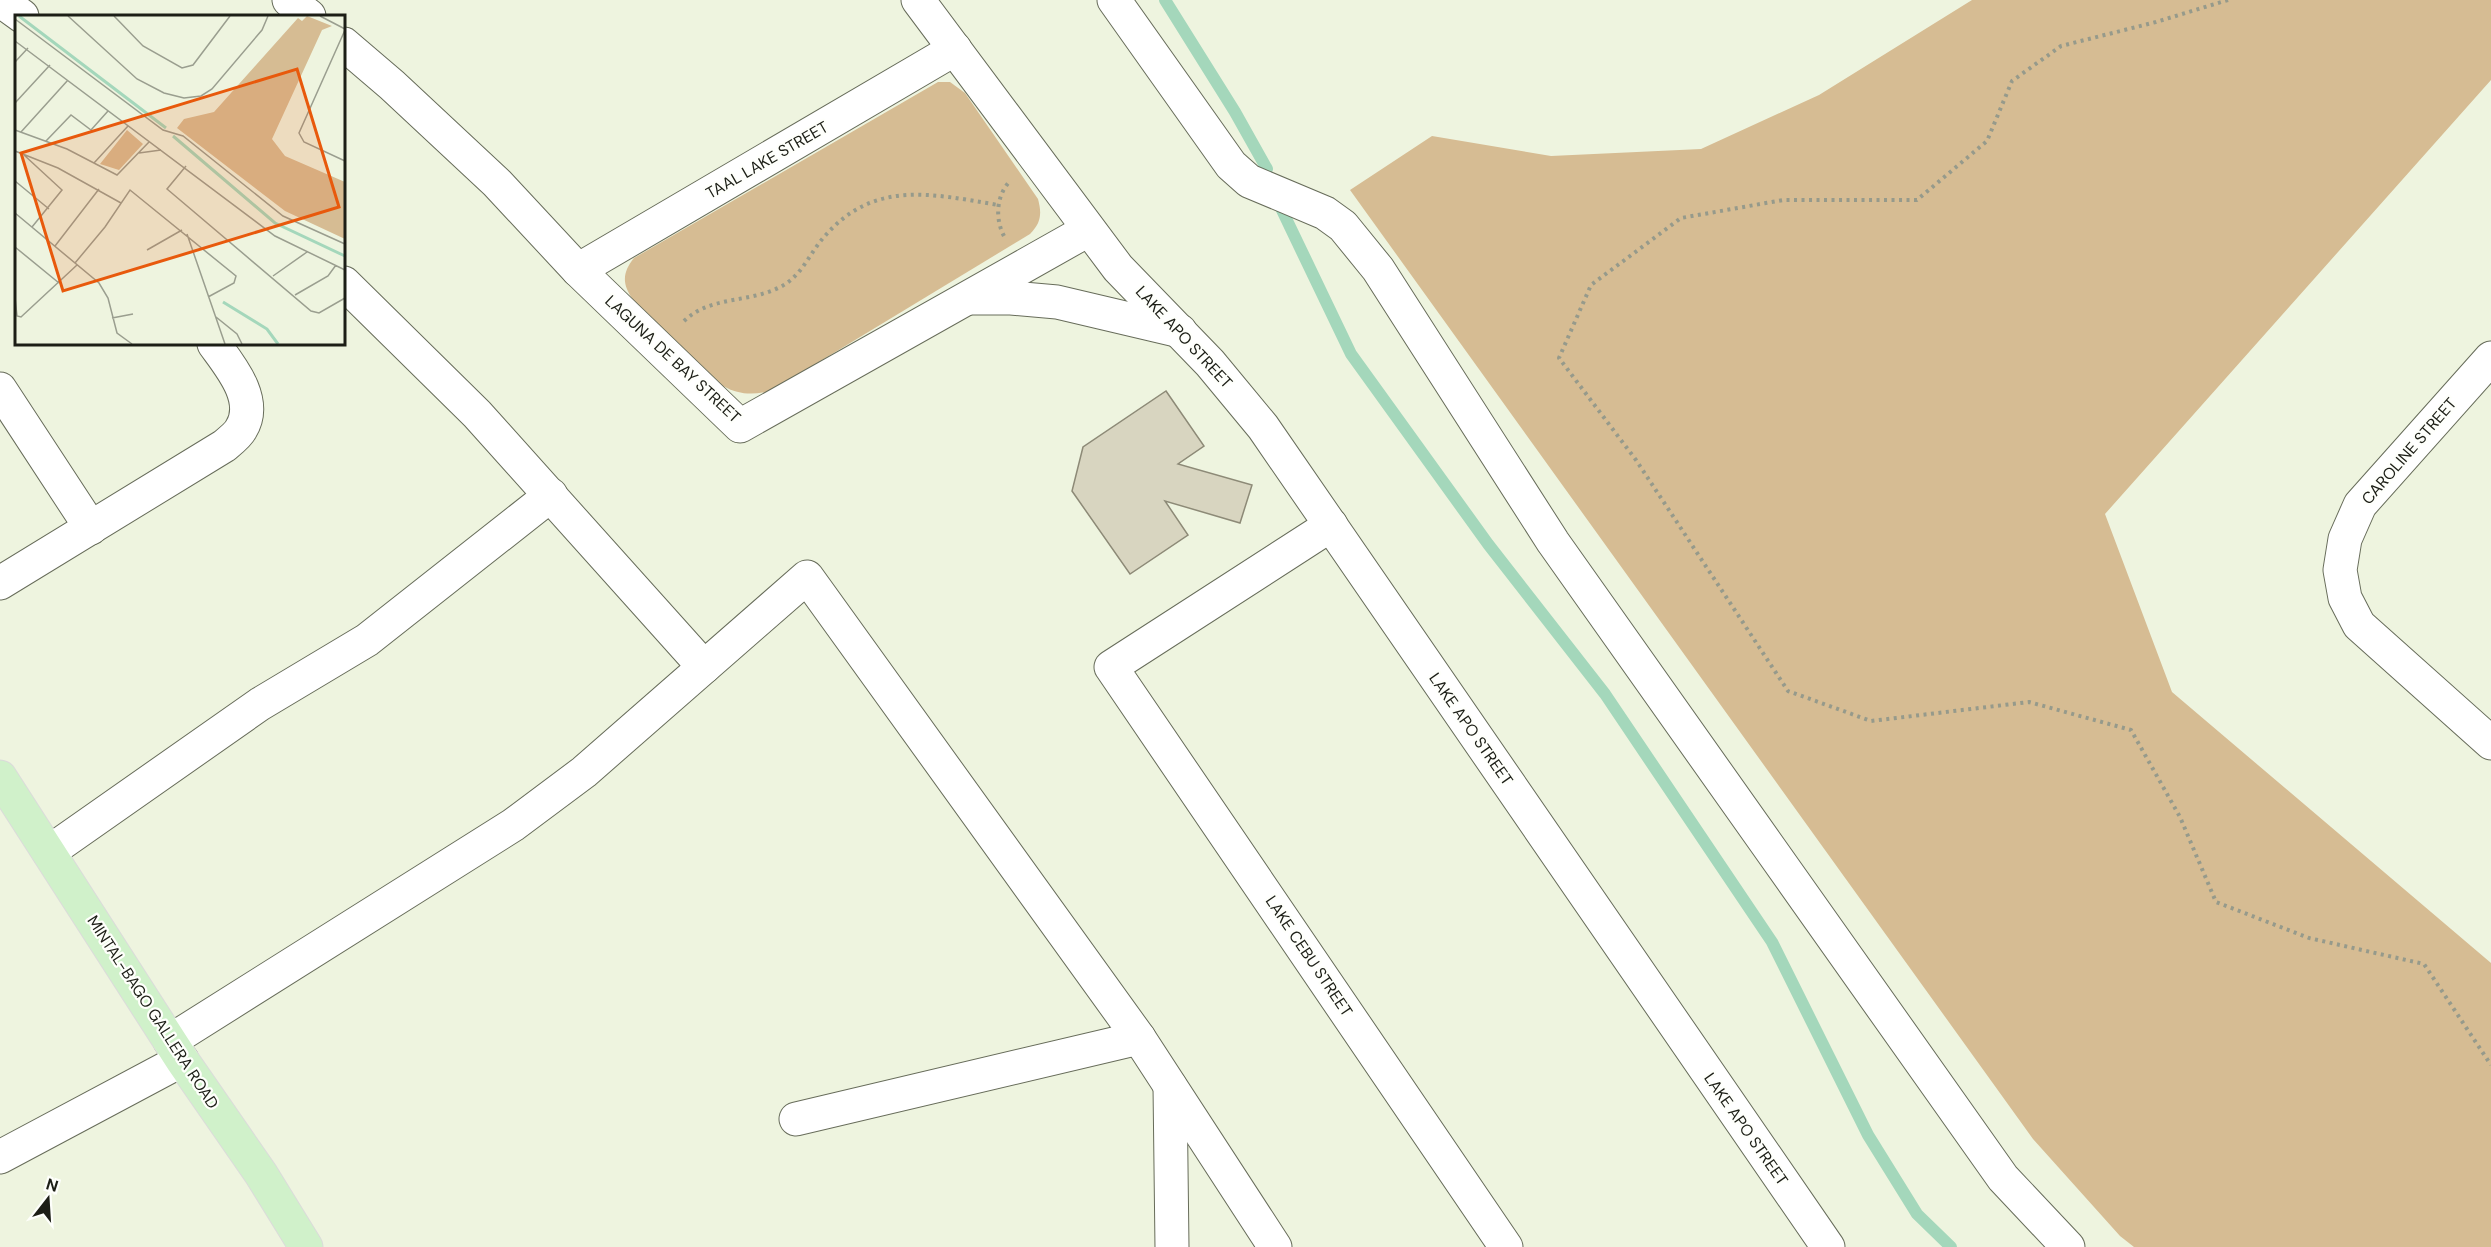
<svg xmlns="http://www.w3.org/2000/svg" width="2491" height="1247" viewBox="0 0 2491 1247" font-family="'DM Sans',sans-serif">
<style>
.green{fill:#d6bc93}
.lines{fill:none;stroke-linecap:round;stroke-linejoin:round}
.stream{stroke:#a4d7bb;stroke-width:12}
.building{fill:#d8d5c0;stroke:#8d8a77;stroke-width:1.5}
.street-casing{stroke:#676c5a;stroke-width:35}
.primary-casing{stroke:#dbdbda;stroke-width:35}
.path{stroke:#969a8b;stroke-width:4;stroke-dasharray:3 4.5;stroke-linecap:butt}
.street{stroke:#fff;stroke-width:33}
.primary{stroke:#d0f1ca;stroke-width:33}
.labels{text-anchor:middle;dominant-baseline:central;stroke-width:4.5;stroke-linejoin:round;paint-order:stroke}
.street-label{font-size:16px;fill:#1c1e16;stroke:#fefffb}
.inset-river{fill:none;stroke:#a4d7bb;stroke-width:3}
.inset-road{fill:none;stroke:#9a9e8f;stroke-width:1.5}
.view{fill:#e8590c;fill-opacity:0.15;stroke:#e8590c;stroke-width:3}
.inset-edge{fill:none;stroke:#1c1e16;stroke-width:3}
</style>
<rect width="100%" height="100%" fill="#eef4df"/>
<g class="green">
<polygon points="1972,0 2491,0 2491,80 2105,514 2172,692 2491,963 2491,1247 2134,1247 2120,1236 2033,1139 1350,190 1432,136 1551,156 1701,149 1819,95"/>
<path d="M 938,82 L 950,82 L 965,93 L 1038,199 C 1042,214 1041,223 1030,234 L 771,391 C 753,395 739,395 723,386 L 633,300 C 622,284 622,273 634,258 Z"/>
</g>
<g class="lines">
<g class="stream">
<polyline points="1165,0 1235,112 1267,169"/>
<polyline points="1281,208 1351,354 1488,544 1605,694 1772,942 1868,1135 1917,1214 1951,1247"/>
</g>
</g>
<polygon class="building" points="1166,391 1204,446 1178,464 1252,485 1240,523 1165,501 1188,535 1130,574 1072,491 1083,447"/>
<g class="lines">
<g class="street-casing">
<g id="street">
<polyline points="0,0 22,16"/>
<polyline points="289,0 309,16"/>
<polyline points="918,0 1118,268 1210,363 1263,427 1828,1247"/>
<polyline points="1114,0 1231,165 1249,181 1325,213 1343,226 1378,269 1553,542 1766,843 2003,1178 2068,1247"/>
<polyline points="344,44 392,85 497,183 578,270 740,426 1088,230"/>
<polyline points="578,270 955,49"/>
<polyline points="344,283 477,414 704,667"/>
<polyline points="969,298 1011,298 1057,302 1180,331"/>
<polyline points="2491,358 2360,505 2345,539 2340,570 2345,598 2359,625 2491,743"/>
<polyline points="0,389 91,528"/>
<polyline points="1331,525 1111,667 1506,1247"/>
<path d="M 0,583 L 224,446 C 230,441 238,435 241,429 C 259,400 230,366 214,344"/>
<polyline points="49,852 260,704 367,640 551,495"/>
<polyline points="170,1041 513,825 584,772 807,577 1139,1038 1275,1247"/>
<polyline points="1170,1086 1172,1247"/>
<polyline points="796,1119 1139,1038"/>
<polyline points="0,1157 182,1060"/>
</g>
</g>
<g class="primary-casing">
<polyline id="primary" points="0,777 182,1060 261,1174 306,1247"/>
</g>
<g class="path">
<polyline points="2228,0 2156,22 2061,46 2012,81 1987,141 1917,200 1783,200 1681,218 1591,285 1559,358 1636,460 1788,691 1871,721 2029,702 2131,730 2180,817 2216,902 2309,938 2424,964 2491,1065"/>
<path d="M 1004,236 C 995,219 996,196 1010,181"/>
<path d="M 684,321 C 710,296 747,303 778,288 C 801,278 809,254 824,237 C 874,179 932,194 998,205"/>
</g>
<use href="#street" class="street"/>
<use href="#primary" class="primary"/>
</g>
<g class="labels">
<g class="street-label">
<text transform="translate(767 160) rotate(-30)">TAAL LAKE STREET</text>
<text transform="translate(1184 337) rotate(47)">LAKE APO STREET</text>
<text transform="translate(673 359) rotate(43)">LAGUNA DE BAY STREET</text>
<text transform="translate(2409 451) rotate(-49)">CAROLINE STREET</text>
<text transform="translate(1471 729) rotate(55)">LAKE APO STREET</text>
<text transform="translate(1309 956) rotate(56)">LAKE CEBU STREET</text>
<text transform="translate(153 1012) rotate(57)">MINTAL-BAGO GALLERA ROAD</text>
<text transform="translate(1746 1129) rotate(55)">LAKE APO STREET</text>
</g>
</g>
<g transform="translate(15 15)">
<rect width="330" height="330" fill="#eef4df"/>
<path d="M 292,1 L 317,11 L 307,15 L 257,124 L 270,141 L 330,167 L 330,224 L 270,196 L 162,113 L 169,104 L 199,97 L 283,3 L 287,6 ZM 112,115 L 128,129 L 104,155 L 85,149 Z" fill="#d6bc93"/>
<path class="inset-river" d="M 4,1 L 151,113M 158,121 L 260,208 L 330,241M 208,287 L 252,314 L 263,329"/>
<path class="inset-road" d="M 53,1 L 122,64 L 149,78 L 169,83 L 186,81 L 197,74 L 247,15 L 253,1M 99,1 L 128,31 L 167,53 L 178,50 L 215,1M 305,1 L 330,14M 0,4 L 148,115 L 168,121 L 268,201 L 330,229M 330,15 L 284,118 L 289,127 L 330,146M 0,26 L 260,221 L 330,255M 0,47 L 13,33M 0,88 L 35,50M 0,115 L 52,134 L 102,160 L 134,127M 6,117 L 53,65M 31,126 L 56,100 L 76,115 L 93,96M 0,136 L 43,153 L 106,188M 124,138 L 146,135M 9,140 L 47,175 L 17,212M 79,148 L 113,111M 171,151 L 152,174 L 296,296 L 304,298 L 330,283M 0,166 L 34,194M 0,198 L 84,268 L 93,283 L 102,318 L 117,329M 172,219 L 210,329M 40,231 L 84,174M 0,232 L 44,268M 132,235 L 167,215M 60,248 L 90,212 L 115,175 L 221,261 L 219,268 L 193,282M 258,261 L 292,237M 280,280 L 313,261 L 321,250M 0,283 L 2,301 L 6,302 L 62,250M 201,302 L 222,319 L 227,329M 97,303 L 118,299"/>
<path class="view" d="M 282,54 L 324,192 L 48,276 L 6,138 Z"/>
<rect width="330" height="330" class="inset-edge"/>
</g>
<g transform="translate(48 1199) rotate(17)" stroke="#fefffb" stroke-width="4.5" paint-order="stroke">
<path d="M0-4.5L10 22L0 15L-10 22Z" fill="#1c1e16"/>
<text y="-9" font-size="16" font-weight="bold" text-anchor="middle" fill="#1c1e16">N</text>
</g>
</svg>
